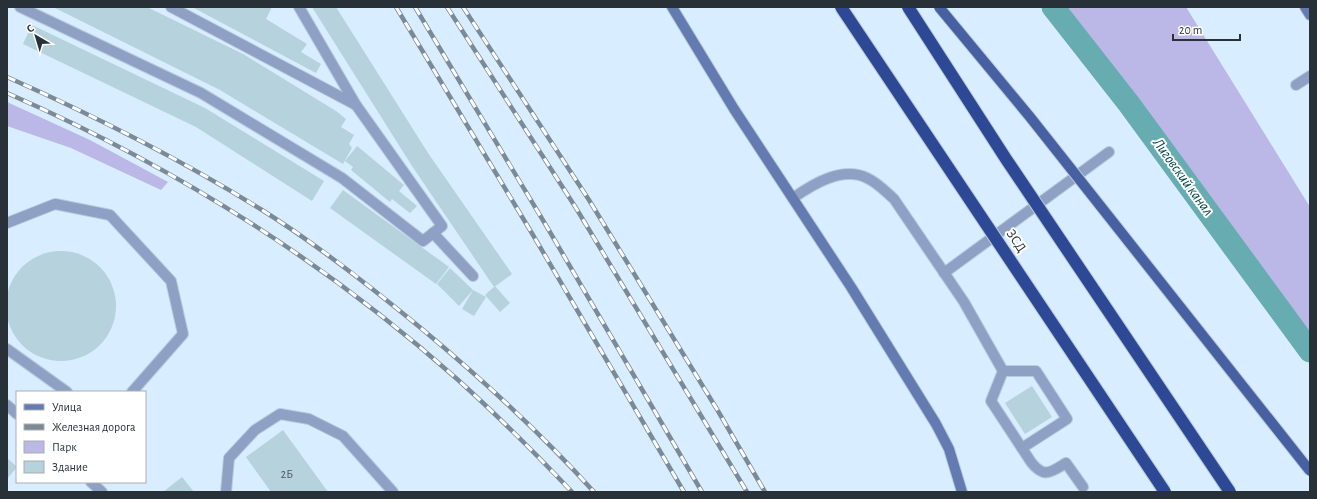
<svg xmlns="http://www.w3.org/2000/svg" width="1317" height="499" viewBox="0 0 1317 499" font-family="'Alegreya Sans',sans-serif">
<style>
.green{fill:#bbb7e6}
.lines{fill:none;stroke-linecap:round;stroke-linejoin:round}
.canal{stroke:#67acb0;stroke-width:23}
.building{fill:#b6d2dd}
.service-casing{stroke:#b8cbdb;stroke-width:12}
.secondary-casing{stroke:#b8cbdb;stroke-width:12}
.service{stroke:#8fa0c5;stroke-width:10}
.secondary{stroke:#647bb2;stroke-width:10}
.rail-casing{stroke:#7c8a97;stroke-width:4.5}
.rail{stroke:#fff;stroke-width:3;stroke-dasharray:9;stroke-linecap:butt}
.primary-bridge-casing{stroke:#b8cbdb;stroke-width:12;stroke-linecap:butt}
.motorway-bridge-casing{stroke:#b8cbdb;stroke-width:14;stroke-linecap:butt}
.primary-bridge{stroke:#4660a2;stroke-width:10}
.motorway-bridge{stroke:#2d4894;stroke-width:12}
.labels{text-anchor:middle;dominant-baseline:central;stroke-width:4;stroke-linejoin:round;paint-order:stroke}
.number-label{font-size:12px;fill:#4c5961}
.street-label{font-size:14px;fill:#293138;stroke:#fff}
.water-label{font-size:15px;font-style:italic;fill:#004347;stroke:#fff}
</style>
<rect width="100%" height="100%" fill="#d8edff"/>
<g class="green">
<polygon points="1062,7 1186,7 1310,207 1310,337 1175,148 1170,148"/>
<polygon points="7,102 90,140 168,182 161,190 71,148 7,126"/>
</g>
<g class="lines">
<polyline class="canal" points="1053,7 1129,104 1310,351"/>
</g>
<g class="building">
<polygon points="53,7 147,7 243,54 336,111 346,119 341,127 354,135 349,144 352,148 343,164 220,90"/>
<polygon points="192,7 272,7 266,19 307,44 301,52 321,64 316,73"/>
<polygon points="312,7 336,7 428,153 512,274 494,287 412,166"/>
<polygon points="32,25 205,108 324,181 312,201 196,127 23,44"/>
<polygon points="357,146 404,185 399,191 417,206 410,213 392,199 390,202 351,170 353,167 345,161"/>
<polygon points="343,190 449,267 436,284 330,208"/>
<circle cx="61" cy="306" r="55"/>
<polygon points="450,268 473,290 459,306 437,284"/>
<polygon points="495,286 510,303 500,312 485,295"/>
<polygon points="473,290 486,297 474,316 462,309"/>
<polygon points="1032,386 1052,417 1025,434 1005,403"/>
<polygon points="283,430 328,492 271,492 246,457"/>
<polygon points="7,458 17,467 7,479"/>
<polygon points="182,477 194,492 163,492"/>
</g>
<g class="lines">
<g class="service-casing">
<g id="service">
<polyline points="20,7 201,93 342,178 423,241 442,226 356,105 299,7"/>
<polyline points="171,7 356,105"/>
<polyline points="1296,85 1310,76"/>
<path d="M 793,198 C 813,184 842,166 867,178 C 878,183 886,192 894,199 L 964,302 L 1003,371 L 991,401 L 1031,462 C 1044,479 1051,472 1066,463 L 1083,487"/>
<polyline points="7,223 55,204 110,215 171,281 183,334 132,392"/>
<polyline points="433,233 473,276"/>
<polyline points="944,273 1109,152"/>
<polyline points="7,349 67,392"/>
<polyline points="1003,371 1036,371 1067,419 1022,448"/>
<polyline points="7,405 17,414"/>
<polyline points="91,482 102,492"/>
<polyline points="226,492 229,458 255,430 280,414 309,419 343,436 393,492"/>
</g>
</g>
<g class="secondary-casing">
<g id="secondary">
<polyline points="672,7 734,109 851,287 936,424 949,449 962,492"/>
<polyline points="1305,7 1310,15"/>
</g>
</g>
<use href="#service" class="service"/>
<use href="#secondary" class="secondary"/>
<g class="rail-casing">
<g id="rail">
<polyline points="396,7 533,235 684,492"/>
<polyline points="415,7 547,227 702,492"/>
<polyline points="447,7 576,208 747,492"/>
<polyline points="463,7 589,200 718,411 765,492"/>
<path d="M 7,77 C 95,116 180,159 262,210 C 318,245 371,287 422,329 C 483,380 541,433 594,492"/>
<path d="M 7,93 C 171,165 323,260 457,379 C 497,415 535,453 572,492"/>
</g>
</g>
<use href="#rail" class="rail"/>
<g class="primary-bridge-casing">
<polyline id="primary-bridge" points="939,7 1030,117 1310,471"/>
</g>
<g class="motorway-bridge-casing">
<g id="motorway-bridge">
<polyline points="841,7 1165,492"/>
<polyline points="908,7 1006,159 1230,492"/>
</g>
</g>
<use href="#primary-bridge" class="primary-bridge"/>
<use href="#motorway-bridge" class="motorway-bridge"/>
</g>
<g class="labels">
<g class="number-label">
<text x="287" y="474">2Б</text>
</g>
<g class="street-label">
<text transform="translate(1016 241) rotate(56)">ЗСД</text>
</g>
<g class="water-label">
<text transform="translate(1183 177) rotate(54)">Лиговский канал</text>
</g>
</g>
<rect width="1317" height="499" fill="none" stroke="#293138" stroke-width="16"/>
<rect x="16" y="391" width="130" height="92" fill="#ffffff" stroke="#a9adaf"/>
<rect x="24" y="404" width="20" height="6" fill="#647bb2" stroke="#a9adaf"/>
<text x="52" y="411" font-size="12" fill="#293138">Улица</text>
<rect x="24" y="424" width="20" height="6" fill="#7c8a97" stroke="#a9adaf"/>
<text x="52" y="431" font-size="12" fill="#293138">Железная дорога</text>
<rect x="24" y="441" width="20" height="12" fill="#bbb7e6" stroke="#a9adaf"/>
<text x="52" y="451" font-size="12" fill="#293138">Парк</text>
<rect x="24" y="461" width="20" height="12" fill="#b6d2dd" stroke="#a9adaf"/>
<text x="52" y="471" font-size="12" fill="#293138">Здание</text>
<g transform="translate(36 36) rotate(322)" stroke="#ffffff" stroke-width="3" paint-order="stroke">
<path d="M0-3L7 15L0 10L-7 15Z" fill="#293138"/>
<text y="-6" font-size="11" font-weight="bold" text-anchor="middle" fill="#293138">С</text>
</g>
<path d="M1173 34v6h67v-6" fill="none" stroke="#293138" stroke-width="2"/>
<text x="1179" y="34" font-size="12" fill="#293138" stroke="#ffffff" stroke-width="3" paint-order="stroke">20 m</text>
</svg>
